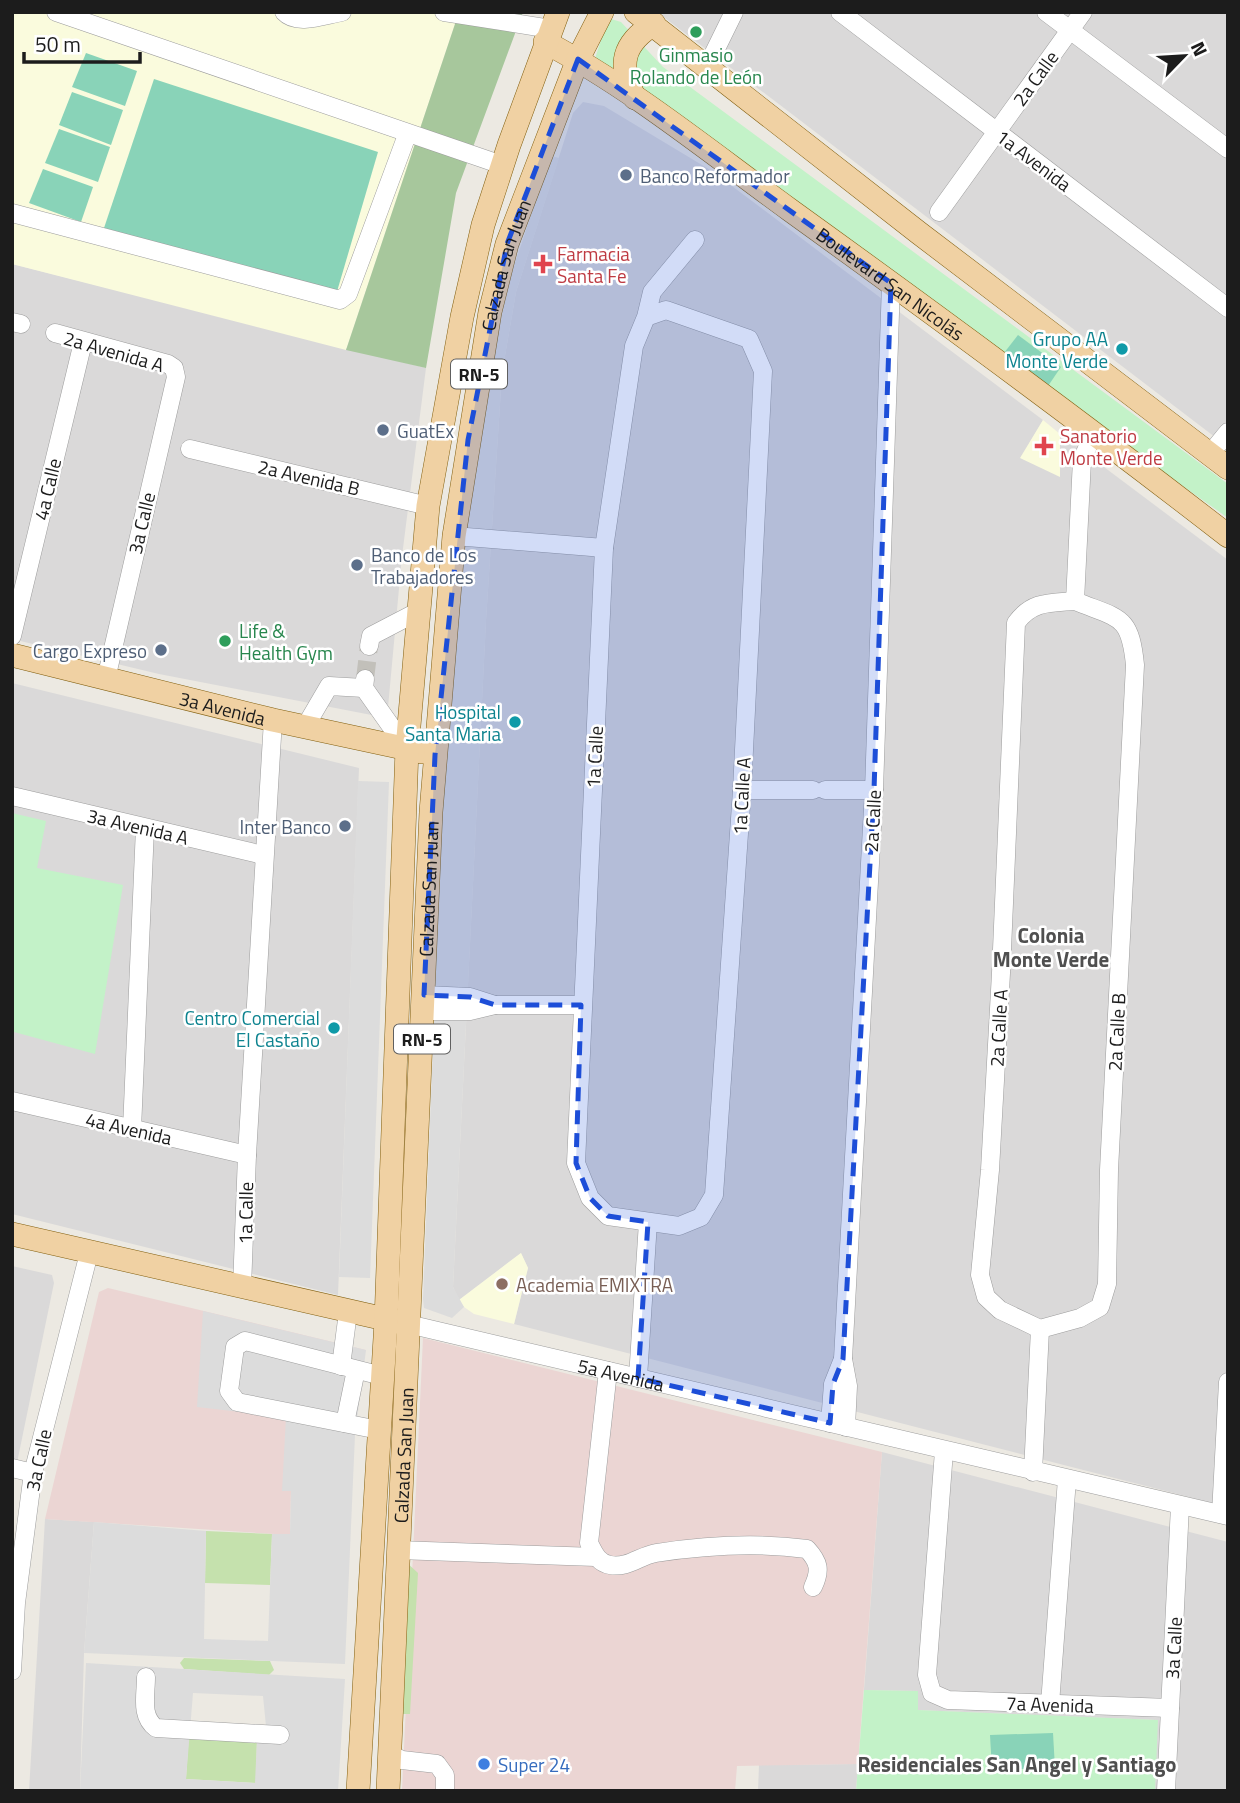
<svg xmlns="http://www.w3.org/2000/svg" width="1240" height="1803" viewBox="0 0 1240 1803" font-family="'Titillium Web',sans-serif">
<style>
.residential{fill:#dad9d9}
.commercial{fill:#ebd5d3}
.education{fill:#fafbdd}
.grass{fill:#c5e1ad}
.forest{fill:#a7c79c}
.park{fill:#c3f2c8}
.pitch{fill:#89d3b8}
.parking{fill:#dcdcdc;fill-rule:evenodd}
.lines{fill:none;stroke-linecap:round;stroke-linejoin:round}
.minor-tunnel{stroke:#c2c0ba;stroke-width:18;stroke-dasharray:18 9;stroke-linecap:butt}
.minor-casing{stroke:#9d9d9d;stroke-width:19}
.major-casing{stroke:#836010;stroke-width:24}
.minor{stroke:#fff;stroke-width:18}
.major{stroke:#f0d1a3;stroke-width:23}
.marked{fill:#1d4ed8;fill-opacity:0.2;stroke:#1d4ed8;stroke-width:5;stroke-dasharray:14 9;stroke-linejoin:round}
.leisure-dot{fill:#2e9e5b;stroke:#fff;stroke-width:2.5}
.service-dot{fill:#5c6f8a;stroke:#fff;stroke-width:2.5}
.health-dot{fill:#e0444e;stroke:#fff;stroke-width:2.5}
.culture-dot{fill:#0f9aa8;stroke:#fff;stroke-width:2.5}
.education-dot{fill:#8d6e63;stroke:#fff;stroke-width:2.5}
.shop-dot{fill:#3f7fe0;stroke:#fff;stroke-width:2.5}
.labels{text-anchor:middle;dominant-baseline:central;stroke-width:5;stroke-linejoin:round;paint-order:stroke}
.shield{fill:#fff;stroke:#606060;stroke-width:2}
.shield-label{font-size:18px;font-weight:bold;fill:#1c1c1c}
.leisure-label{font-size:19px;fill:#27864d;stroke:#fff}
.street-label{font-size:19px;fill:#1c1c1c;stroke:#fff}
.service-label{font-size:19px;fill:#4e5e75;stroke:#fff;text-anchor:start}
.health-label{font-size:19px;fill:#be3a42;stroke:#fff;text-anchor:start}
.culture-label{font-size:19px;fill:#0d838f;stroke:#fff;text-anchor:end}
.education-label{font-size:19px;fill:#785e54;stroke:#fff;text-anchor:start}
.shop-label{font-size:19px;fill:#366cbe;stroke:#fff;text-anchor:start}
.neighbourhood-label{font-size:21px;font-weight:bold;fill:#4f4f4f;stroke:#fff}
</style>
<rect width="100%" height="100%" fill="#ece9e2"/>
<g class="residential">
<polygon points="657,12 1228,12 1228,447 784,108"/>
<polygon points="583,102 604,106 712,171 1043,420 1021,458 1060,476 1060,434 1228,560 1228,1507 514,1324 528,1268 521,1253 459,1300 453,1287 486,620 502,373 516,292 573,113"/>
<polygon points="12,264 426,368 402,556 387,718 159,674 12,639"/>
<polygon points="12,683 359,768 338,1295 12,1214"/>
<polygon points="12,1266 52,1275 54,1283 12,1487"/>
<polygon points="882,1452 1228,1542 1228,1791 1155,1791 1157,1720 917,1710 918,1691 864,1690"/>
<polygon points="45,1519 94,1522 84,1653 80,1791 29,1791"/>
<polygon points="858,1764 856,1791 758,1791 759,1765"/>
</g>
<g class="commercial">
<polygon points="108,1288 366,1350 282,1491 291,1491 290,1535 45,1519 99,1292"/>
<polygon points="423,1338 882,1452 858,1764 737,1766 735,1791 402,1791"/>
</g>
<g class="education">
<polygon points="12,12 459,12 346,350 12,264"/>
<polygon points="1043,420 1060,434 1060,477 1020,458"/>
<polygon points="521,1253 528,1268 514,1324 474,1314 464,1307 459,1300"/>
</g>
<g class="grass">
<polygon points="206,1531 272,1534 270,1585 205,1583"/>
<polygon points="406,1562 418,1573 410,1714 398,1714"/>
<polygon points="184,1658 270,1661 274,1670 269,1675 184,1669 180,1663"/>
<polygon points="189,1734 257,1739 256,1783 186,1779"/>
</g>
<polygon class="forest" points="459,12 523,12 456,193 426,368 346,350"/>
<g class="park">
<polygon points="608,18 621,22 663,67 1228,484 1228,518 592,68"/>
<polygon points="12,813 46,821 37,868 123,885 95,1054 14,1032 12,1037"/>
<polygon points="864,1690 918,1691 918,1710 1158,1720 1155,1791 856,1791"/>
</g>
<g class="pitch">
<polygon points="86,53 137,71 125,106 72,87"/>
<polygon points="154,79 378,152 336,295 104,228"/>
<polygon points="72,92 123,110 111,145 59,125"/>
<polygon points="59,129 110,147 98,182 45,163"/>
<polygon points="43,169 93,187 81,222 29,203"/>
<polygon points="1018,335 1061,367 1048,386 1004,353"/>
<polygon points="1053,1733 1055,1768 992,1770 990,1735"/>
</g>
<g class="parking">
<polygon points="551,156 559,158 516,292 502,373 486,620 453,1287 464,1307 452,1318 424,1308 423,1299 447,692 480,420 510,278"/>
<polygon points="358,781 389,782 370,1278 339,1277"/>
<polygon points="203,1311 366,1350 355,1435 345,1664 84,1653 94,1522 206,1531 204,1639 268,1641 272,1534 290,1534 291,1491 282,1491 286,1417 197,1407"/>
<path d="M 86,1663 L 345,1679 L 338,1791 L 80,1791 ZM 193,1693 L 263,1696 L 266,1726 L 257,1739 L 255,1783 L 186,1779 Z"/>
</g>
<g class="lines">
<polyline class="minor-tunnel" points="365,679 369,646"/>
<g class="minor-casing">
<g id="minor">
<polyline points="56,12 502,165"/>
<path d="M 284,12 C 297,26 324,15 342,12"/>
<polyline points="444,12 551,29"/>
<polyline points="840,12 1228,308"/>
<polyline points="1046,12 1228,149"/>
<polyline points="707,67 734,12"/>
<polyline points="939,212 1083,12"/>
<polyline points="12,213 340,300 348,294 407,135"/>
<polyline points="646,317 666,310 749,339 763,371 742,790 714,1195 701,1217 679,1226 608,1216 590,1198 576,1163 604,548 634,346 646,317 652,292 695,240"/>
<polyline points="12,322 21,324"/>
<polyline points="55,333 168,364 174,368 176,377 106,679"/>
<polyline points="190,449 428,506"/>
<polyline points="1210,454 1228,432"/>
<polyline points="454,536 604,548"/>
<path d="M 1075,601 C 1119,619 1130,614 1135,665 L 1109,1170 L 1107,1284 L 1100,1307 L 1080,1318 L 1040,1329 L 1000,1310 L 986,1297 L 980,1275 L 990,1170 L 1001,973 L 1016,623 C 1032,601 1050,603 1075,601 Z"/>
<polyline points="1075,601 1082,460 1094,432"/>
<polyline points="12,636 83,342"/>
<polyline points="369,646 371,636 419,611"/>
<polyline points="365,679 364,688 407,749"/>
<polyline points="305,727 329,686 364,688"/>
<polyline points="742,790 813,790"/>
<polyline points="825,790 874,790"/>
<polyline points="12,796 263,855"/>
<polyline points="424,995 470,997 495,1005"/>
<polyline points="423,1011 470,1011 495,1005 581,1005"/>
<polyline points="12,1101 247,1155"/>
<polyline points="132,1129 145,828"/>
<polyline points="242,1288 247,1155 273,720"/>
<path id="s1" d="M 408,1324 L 1228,1516"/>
<polyline points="341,1366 348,1312"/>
<path d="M 608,1371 L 589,1543 C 594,1553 598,1563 610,1565 C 629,1568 639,1556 656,1553 C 708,1545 756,1542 807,1549 C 819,1562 821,1570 813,1587"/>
<polyline points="638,1378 648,1222"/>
<polyline points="345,1423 356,1370"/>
<polyline points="830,1423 833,1384 843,1359"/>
<polyline points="846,1427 848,1386 843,1359 874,790 891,283"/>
<polyline points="379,1430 237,1402 229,1391 235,1347 245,1341 382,1376"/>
<polyline points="944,1451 927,1675 932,1693 948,1700 1170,1708"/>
<polyline points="12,1468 33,1473"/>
<polyline points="1033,1472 1040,1329"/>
<polyline points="1221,1514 1228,1382"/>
<polyline points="398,1550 596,1557"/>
<polyline points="12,1671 16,1603 33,1473 89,1253"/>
<path d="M 146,1677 C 146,1696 140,1716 156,1728 L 280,1735"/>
<polyline points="1050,1704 1067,1479"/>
<polyline points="389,1754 402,1760 437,1764 445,1775 445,1791"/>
<polyline points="1166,1791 1180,1506"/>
</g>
</g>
<g class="major-casing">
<g id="major">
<polyline points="636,12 919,233 1228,468"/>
<path id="s2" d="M 545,42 C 632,88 710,152 790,210 C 937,316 1084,424 1228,536"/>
<path d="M 635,98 C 617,65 623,43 654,24"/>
<path id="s3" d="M 12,655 L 273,720 L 422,752"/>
<polyline points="12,1234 398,1322"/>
<polyline points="358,1791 386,1321 407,749 428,506 462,317 483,225 509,145 558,12"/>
<path id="s4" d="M 388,1791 L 431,812 L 454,536 L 490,312 L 507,244 L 578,59 L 602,12"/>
</g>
</g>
<use href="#minor" class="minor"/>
<use href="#major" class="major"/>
</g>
<path class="marked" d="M 578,59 L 891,283 L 874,790 L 843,1359 L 833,1384 L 830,1423 L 638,1378 L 648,1222 L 608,1216 L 590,1198 L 576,1163 L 581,1005 L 495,1005 L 470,997 L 424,995 L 435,755 L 468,440 L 507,244 Z"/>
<g class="leisure-dot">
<circle cx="696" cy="32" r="7"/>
<circle cx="225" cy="641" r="7"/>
</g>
<g class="service-dot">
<circle cx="626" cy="175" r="7"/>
<circle cx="383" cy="430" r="7"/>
<circle cx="357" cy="565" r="7"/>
<circle cx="161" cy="650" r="7"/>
<circle cx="345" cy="826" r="7"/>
</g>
<g class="health-dot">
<path d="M539.5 253.5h7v7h7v7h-7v7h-7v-7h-7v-7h7z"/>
<path d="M1040.5 435.5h7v7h7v7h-7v7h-7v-7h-7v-7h7z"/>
</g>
<g class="culture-dot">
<circle cx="1122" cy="349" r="7"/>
<circle cx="515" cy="722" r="7"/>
<circle cx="334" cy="1028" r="7"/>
</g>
<circle class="education-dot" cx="502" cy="1284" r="7"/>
<circle class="shop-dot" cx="484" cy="1764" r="7"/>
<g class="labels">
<g class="shield">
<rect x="451" y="359.5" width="56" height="29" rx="5"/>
<rect x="394" y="1024.5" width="56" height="29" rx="5"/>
</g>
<g class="shield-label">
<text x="479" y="374">RN-5</text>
<text x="422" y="1039">RN-5</text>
</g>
<g class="leisure-label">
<text x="696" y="54">Ginmasio<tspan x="696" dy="22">Rolando de León</tspan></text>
<text x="239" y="630" text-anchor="start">Life &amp;<tspan x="239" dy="22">Health Gym</tspan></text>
</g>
<g class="street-label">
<text transform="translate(1035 78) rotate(-54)">2a Calle</text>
<text transform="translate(1034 160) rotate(37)">1a Avenida</text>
<text stroke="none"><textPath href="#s4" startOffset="1533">Calzada San Juan</textPath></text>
<text stroke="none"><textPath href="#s2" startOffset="422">Boulevard San Nicolás</textPath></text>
<text transform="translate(114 351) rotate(16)">2a Avenida A</text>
<text transform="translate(309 477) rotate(13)">2a Avenida B</text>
<text transform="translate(47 489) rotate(-77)">4a Calle</text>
<text transform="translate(141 523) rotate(-77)">3a Calle</text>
<text stroke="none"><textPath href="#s3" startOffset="217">3a Avenida</textPath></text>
<text transform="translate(594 757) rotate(-87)">1a Calle</text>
<text transform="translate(741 796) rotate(-87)">1a Calle A</text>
<text transform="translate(872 821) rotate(-87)">2a Calle</text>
<text transform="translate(138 826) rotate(13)">3a Avenida A</text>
<text stroke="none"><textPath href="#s4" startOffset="903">Calzada San Juan</textPath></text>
<text transform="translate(998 1028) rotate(-87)">2a Calle A</text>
<text transform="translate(1116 1032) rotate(-87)">2a Calle B</text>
<text transform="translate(129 1128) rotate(13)">4a Avenida</text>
<text transform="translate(245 1213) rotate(-89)">1a Calle</text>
<text stroke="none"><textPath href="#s1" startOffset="219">5a Avenida</textPath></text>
<text stroke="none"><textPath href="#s4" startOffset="336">Calzada San Juan</textPath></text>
<text transform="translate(38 1460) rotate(-78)">3a Calle</text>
<text transform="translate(1173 1648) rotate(-87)">3a Calle</text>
<text transform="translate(1050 1704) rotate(2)">7a Avenida</text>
</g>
<g class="service-label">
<text x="640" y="175">Banco Reformador</text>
<text x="397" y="430">GuatEx</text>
<text x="371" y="554">Banco de Los<tspan x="371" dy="22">Trabajadores</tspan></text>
<text x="147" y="650" text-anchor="end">Cargo Expreso</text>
<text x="331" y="826" text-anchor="end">Inter Banco</text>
</g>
<g class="health-label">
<text x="557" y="253">Farmacia<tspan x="557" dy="22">Santa Fe</tspan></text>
<text x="1060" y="435">Sanatorio<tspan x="1060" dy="22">Monte Verde</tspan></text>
</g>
<g class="culture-label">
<text x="1108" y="338">Grupo AA<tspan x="1108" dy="22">Monte Verde</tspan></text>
<text x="501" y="711">Hospital<tspan x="501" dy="22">Santa Maria</tspan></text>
<text x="320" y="1017">Centro Comercial<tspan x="320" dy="22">El Castaño</tspan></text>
</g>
<g class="education-label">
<text x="516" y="1284">Academia EMIXTRA</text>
</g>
<g class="shop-label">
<text x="498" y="1764">Super 24</text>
</g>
<g class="neighbourhood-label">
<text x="1051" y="935">Colonia<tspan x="1051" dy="24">Monte Verde</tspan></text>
<text x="1017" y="1764">Residenciales San Angel y Santiago</text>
</g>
</g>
<rect width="1240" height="1803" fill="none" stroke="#1c1c1c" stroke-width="28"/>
<g transform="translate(1184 56) rotate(65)" stroke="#ffffff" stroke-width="5" paint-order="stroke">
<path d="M0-5L12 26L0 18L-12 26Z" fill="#1c1c1c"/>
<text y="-10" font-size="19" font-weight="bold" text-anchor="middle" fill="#1c1c1c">N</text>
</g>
<path d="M24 52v10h116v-10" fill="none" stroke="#1c1c1c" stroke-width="3.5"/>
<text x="35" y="52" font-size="21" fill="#1c1c1c" stroke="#ffffff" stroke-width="5" paint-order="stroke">50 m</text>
</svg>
